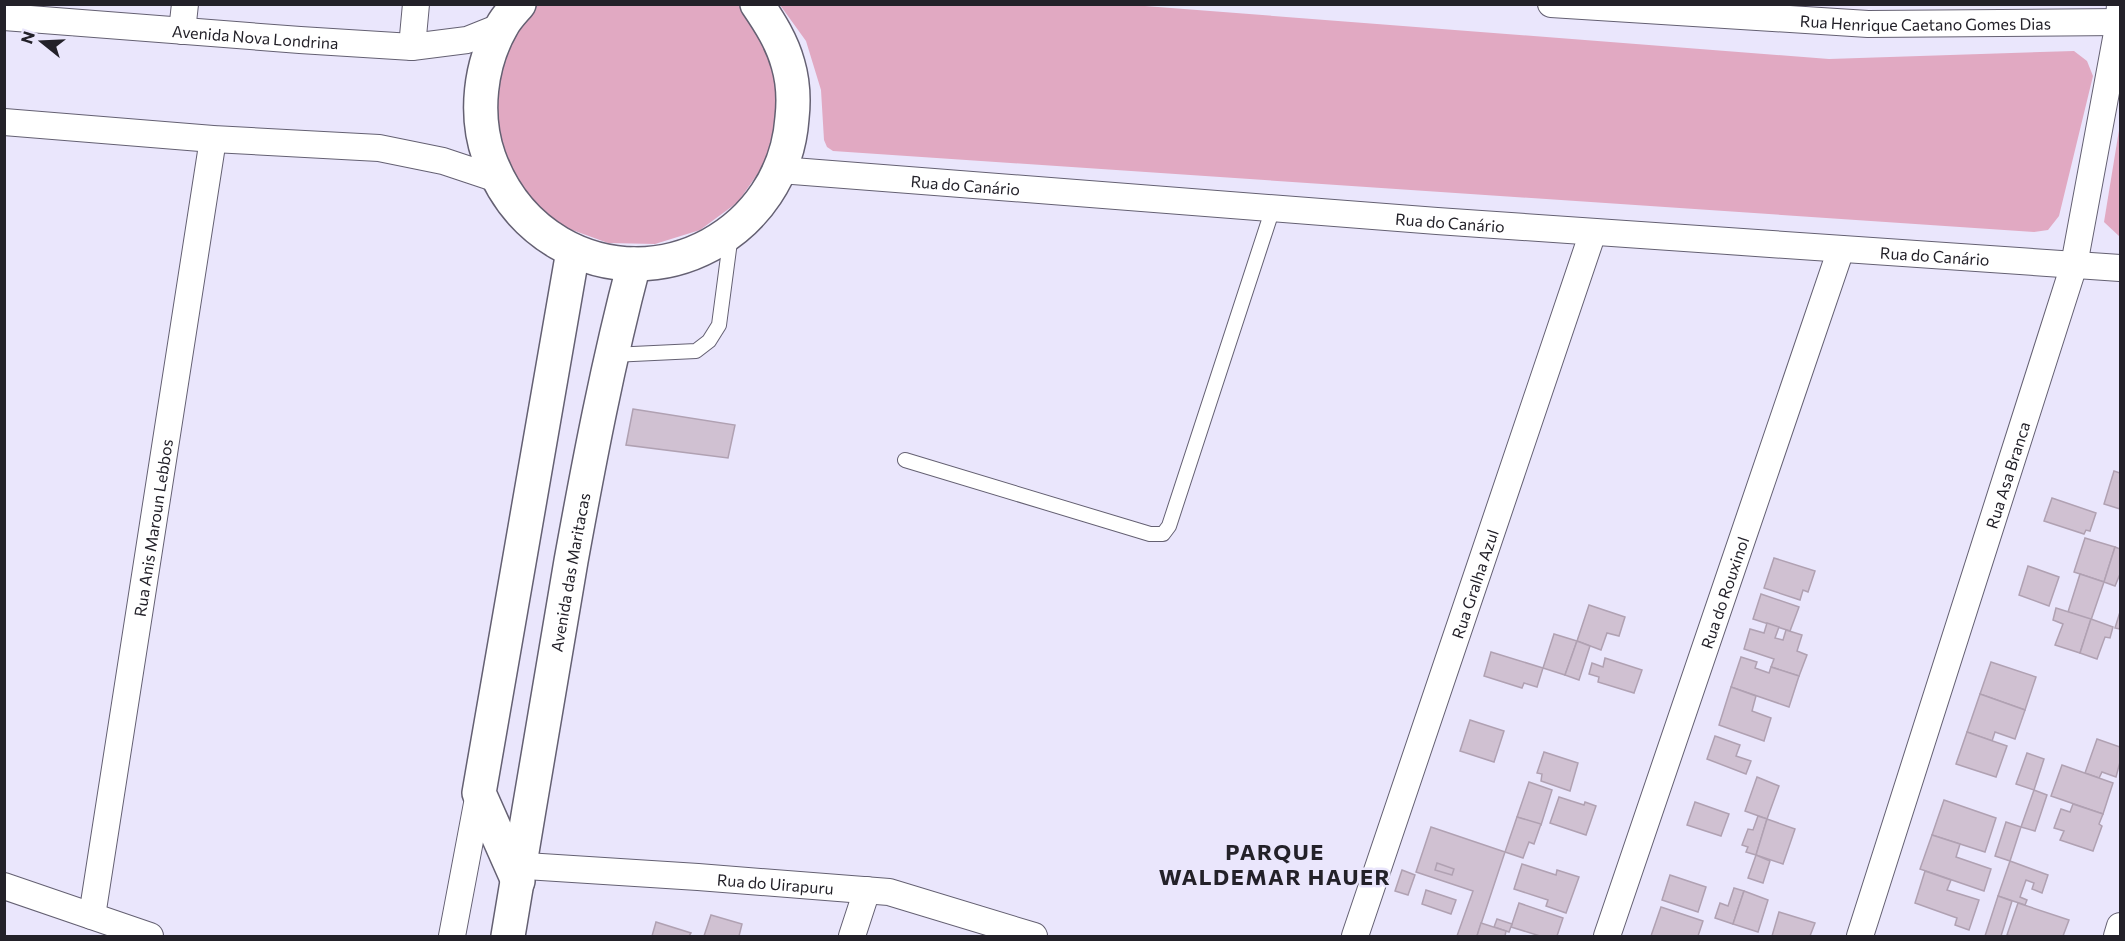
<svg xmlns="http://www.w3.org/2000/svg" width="2125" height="941" viewBox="0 0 2125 941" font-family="Commissioner,sans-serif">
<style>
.green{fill:#e1a9c2}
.building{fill:#d0c1d2;stroke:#b0a1b2;stroke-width:1.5}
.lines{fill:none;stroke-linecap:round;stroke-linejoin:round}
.lane-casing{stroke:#646072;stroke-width:16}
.street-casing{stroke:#646072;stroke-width:28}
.secondary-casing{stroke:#646072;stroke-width:36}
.lane{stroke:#fff;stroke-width:14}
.street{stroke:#fff;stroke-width:26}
.secondary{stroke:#fff;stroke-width:33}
.labels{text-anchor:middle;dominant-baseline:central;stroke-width:5;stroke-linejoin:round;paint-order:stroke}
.street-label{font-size:16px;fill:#232129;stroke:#eae6fc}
.district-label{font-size:22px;font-weight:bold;letter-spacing:1.5px;fill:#232129;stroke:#eae6fc}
</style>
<rect width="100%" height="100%" fill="#eae6fc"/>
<g class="green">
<polygon points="532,5 738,5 757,26 775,70 777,117 765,163 738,202 700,230 655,244 608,243 564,227 527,197 502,157 492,111 497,64"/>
<polygon points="780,5 1132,5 1829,59 2074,51 2087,61 2093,76 2059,216 2048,230 2034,232 833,151 827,147 824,140 821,90 806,41"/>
<polygon points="2120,124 2120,237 2104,222"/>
</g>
<g class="building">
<polygon points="633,409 735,425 728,458 626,445"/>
<polygon points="2114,471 2120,473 2120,509 2104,504"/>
<polygon points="2052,498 2096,513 2090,531 2086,530 2084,534 2044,521"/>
<polygon points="2085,538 2115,547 2104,582 2074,572"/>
<polygon points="2115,547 2120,549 2120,574 2115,586 2104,582"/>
<polygon points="1774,558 1815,571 1808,592 1803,590 1800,600 1764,588"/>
<polygon points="2028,566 2059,577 2049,606 2019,595"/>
<polygon points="2080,574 2104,582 2091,620 2068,612"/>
<polygon points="1761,594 1799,607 1790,631 1753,619"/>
<polygon points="1589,605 1625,617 1619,636 1607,633 1601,650 1577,641"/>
<polygon points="2056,608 2091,619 2080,653 2055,645 2063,624 2053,620"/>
<polygon points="2120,612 2120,629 2115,628"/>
<polygon points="2091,619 2113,627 2110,638 2105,637 2097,659 2080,653"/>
<polygon points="1767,623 1779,627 1775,638 1783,640 1786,630 1802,635 1797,651 1807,655 1799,676 1771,667 1774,659 1744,649 1750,629 1764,633"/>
<polygon points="1554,634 1577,641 1565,675 1543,668"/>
<polygon points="1577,641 1590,646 1579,680 1565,675"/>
<polygon points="1491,652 1543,668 1537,687 1524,683 1522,688 1484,676"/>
<polygon points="1741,657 1757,662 1755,668 1769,673 1771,667 1799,676 1789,707 1731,687"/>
<polygon points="1605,658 1642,670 1634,693 1598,682 1599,677 1589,674 1592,663 1603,667"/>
<polygon points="1991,662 2036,677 2025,710 1980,694"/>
<polygon points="1731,687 1756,696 1752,711 1771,718 1764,741 1719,725"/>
<polygon points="1980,694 2025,710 2015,739 1995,732 1992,741 1967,732"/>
<polygon points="1470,720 1504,731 1494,762 1460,751"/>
<polygon points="1967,732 2007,746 1996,777 1956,764"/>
<polygon points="1715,736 1740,745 1736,756 1751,761 1746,774 1707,759"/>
<polygon points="2097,739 2120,747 2120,762 2116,777 2102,772 2099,778 2085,773"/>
<polygon points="1544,752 1578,763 1570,791 1541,781 1542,774 1537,773"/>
<polygon points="2027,753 2044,759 2034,790 2016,784"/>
<polygon points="2062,765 2113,783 2103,814 2051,796"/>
<polygon points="1757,777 1779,786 1767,819 1745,811"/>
<polygon points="1529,782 1552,790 1541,825 1517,817"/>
<polygon points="2034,790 2047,795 2035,831 2021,827"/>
<polygon points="1559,797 1584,805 1585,802 1596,806 1586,835 1550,823"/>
<polygon points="1944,800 1996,818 1985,852 1932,835"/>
<polygon points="1695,802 1729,814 1721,836 1687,825"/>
<polygon points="2073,804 2103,814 2099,824 2102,826 2093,851 2060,840 2064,831 2054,828 2061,809 2070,812"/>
<polygon points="1758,816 1767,819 1756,855 1746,852 1748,847 1742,845 1748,829 1753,830"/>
<polygon points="1517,817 1541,824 1534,844 1529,842 1523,858 1505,852"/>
<polygon points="1767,819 1795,829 1783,864 1756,855"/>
<polygon points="2006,822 2021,827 2010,861 1995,856"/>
<polygon points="1431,827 1505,852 1477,936 1457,936 1473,891 1416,872"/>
<polygon points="1932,835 1960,844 1956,857 1991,869 1984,891 1920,869"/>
<polygon points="1756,855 1770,861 1763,883 1748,878"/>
<polygon points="2010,861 2048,875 2042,893 2032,889 2034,883 2026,880 2020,897 2027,900 2025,905 1998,896"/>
<polygon points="1437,863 1454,869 1452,875 1435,870"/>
<polygon points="1522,864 1556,875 1557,870 1579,877 1566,913 1546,906 1548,900 1514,889"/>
<polygon points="1402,870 1415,875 1408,895 1395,891"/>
<polygon points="1925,871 1951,880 1947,890 1979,900 1969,930 1955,925 1957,918 1915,903"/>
<polygon points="1670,875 1706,887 1698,912 1662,900"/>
<polygon points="1734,888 1744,891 1733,924 1715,918 1720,903 1728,906"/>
<polygon points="1426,890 1456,900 1451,914 1422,904"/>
<polygon points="1744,891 1768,900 1758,932 1733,924"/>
<polygon points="1998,896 2012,901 2001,936 1985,936"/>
<polygon points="1519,903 1563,918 1557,936 1540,936 1511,927"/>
<polygon points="2018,903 2069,920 2063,936 2011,936 2007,935"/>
<polygon points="1661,907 1703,921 1698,936 1651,936"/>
<polygon points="1779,912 1815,923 1810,936 1772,936"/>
<polygon points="711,915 742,924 739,936 704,936"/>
<polygon points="1497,919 1512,924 1509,932 1494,927"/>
<polygon points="656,922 691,933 689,936 652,936"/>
<polygon points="1481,923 1506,931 1505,936 1477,936"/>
</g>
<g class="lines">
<g class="lane-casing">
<g id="lane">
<polyline points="612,355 696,351 709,341 719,325 731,234"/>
<polyline points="905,460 1150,534 1163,534 1169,526 1273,208"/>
</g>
</g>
<g class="street-casing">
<g id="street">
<path id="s1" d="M 1551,4 L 1868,24 L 2120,22"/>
<path id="s2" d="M 4,17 L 300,40 L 412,47 L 467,40 L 502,26"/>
<polyline points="182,31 185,4"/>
<polyline points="412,47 416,4"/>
<polyline points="4,122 213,139 379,148 443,161 497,179"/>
<path id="s3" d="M 780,170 L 1437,221 L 2120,268"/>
<path id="s4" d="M 510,865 L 698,877 L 889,892 L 1034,936"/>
<polyline points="4,886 150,936"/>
<path id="s5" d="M 92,916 L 213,139"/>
<polyline points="452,936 479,793"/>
<polyline points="852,936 867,890"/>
<path id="s6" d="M 1355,936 L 1593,232"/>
<path id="s7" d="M 1607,936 L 1841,249"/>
<path id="s8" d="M 1860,936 L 2074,265 L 2119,22 L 2120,4"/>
<polyline points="2117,936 2120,926"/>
</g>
</g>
<g class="secondary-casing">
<g id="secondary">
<path d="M 519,4 C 513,11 506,18 502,26 C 480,64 474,115 489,157 C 502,193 525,223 559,243 C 659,301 784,232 792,118 C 794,100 793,81 788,64 C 782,42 770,23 757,4"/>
<polyline points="518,881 479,793 573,251"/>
<path id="s9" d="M 508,936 C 529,811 549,686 571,561 C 589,462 608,362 634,264"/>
</g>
</g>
<use href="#lane" class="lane"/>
<use href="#street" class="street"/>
<use href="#secondary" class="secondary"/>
</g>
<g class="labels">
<g class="street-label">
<text stroke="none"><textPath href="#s1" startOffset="375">Rua Henrique Caetano Gomes Dias</textPath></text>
<text stroke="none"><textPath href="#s2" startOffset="252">Avenida Nova Londrina</textPath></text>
<text stroke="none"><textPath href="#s3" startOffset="186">Rua do Canário</textPath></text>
<text stroke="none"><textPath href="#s3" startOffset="672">Rua do Canário</textPath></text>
<text stroke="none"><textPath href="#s3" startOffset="1158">Rua do Canário</textPath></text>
<text stroke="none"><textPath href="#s8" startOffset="484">Rua Asa Branca</textPath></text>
<text stroke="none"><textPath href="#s5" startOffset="393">Rua Anis Maroun Lebbos</textPath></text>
<text stroke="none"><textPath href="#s9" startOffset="369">Avenida das Maritacas</textPath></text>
<text stroke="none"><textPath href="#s6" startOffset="372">Rua Gralha Azul</textPath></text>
<text stroke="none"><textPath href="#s7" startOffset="363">Rua do Rouxinol</textPath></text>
<text stroke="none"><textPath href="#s4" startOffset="266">Rua do Uirapuru</textPath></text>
</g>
<g class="district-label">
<text x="1275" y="851">PARQUE<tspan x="1275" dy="25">WALDEMAR HAUER</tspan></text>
</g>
</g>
<rect width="2125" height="941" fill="none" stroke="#232129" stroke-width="12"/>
<g transform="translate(42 42) rotate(288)" stroke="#eae6fc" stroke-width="4.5" paint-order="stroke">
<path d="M0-4.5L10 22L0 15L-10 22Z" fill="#232129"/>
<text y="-9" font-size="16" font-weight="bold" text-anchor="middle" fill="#232129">N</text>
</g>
</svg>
